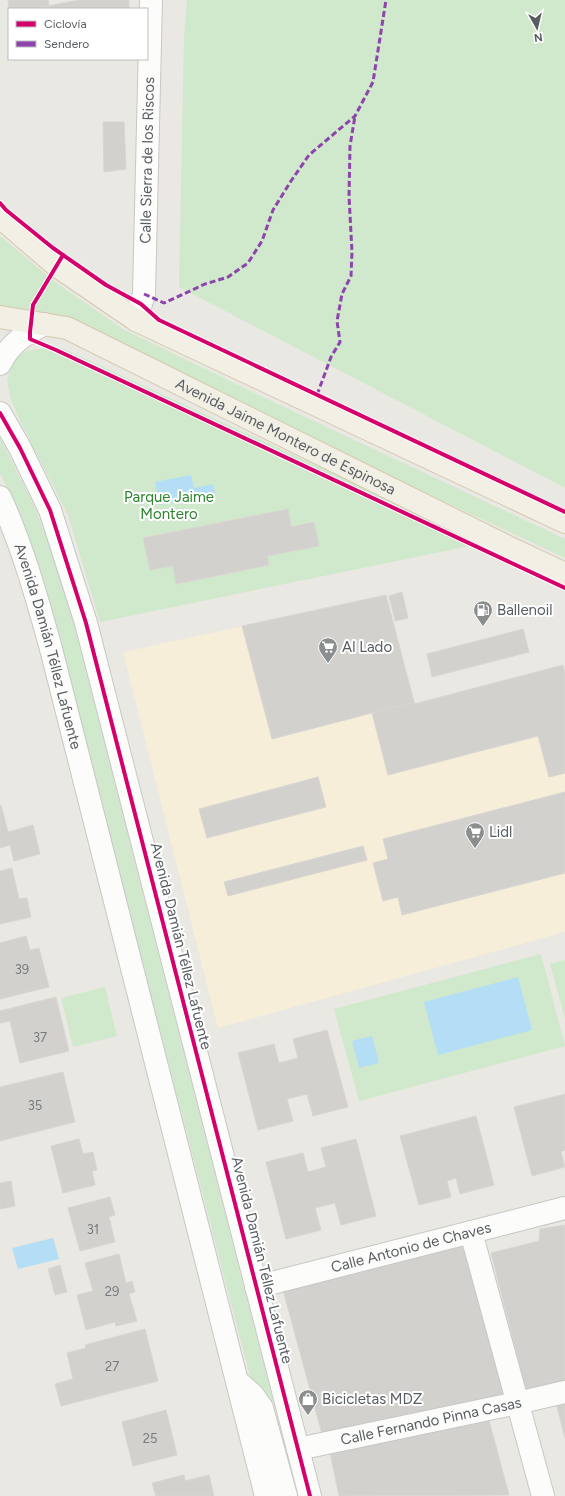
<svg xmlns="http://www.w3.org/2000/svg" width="565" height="1496" viewBox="0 0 565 1496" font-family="Figtree,sans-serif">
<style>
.commercial{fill:#f6eed9}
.green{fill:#d0e8cb}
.water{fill:#b3def6}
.building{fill:#d2d1cd;stroke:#d9d6d1}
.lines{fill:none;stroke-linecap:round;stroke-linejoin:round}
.minor-casing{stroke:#c7c7c6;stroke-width:24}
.major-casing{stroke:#d5c8ad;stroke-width:24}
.minor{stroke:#fcfcfb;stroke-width:22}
.major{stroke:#f2efe5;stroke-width:22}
.quiet{stroke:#8e44ad;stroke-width:3;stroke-dasharray:6 3;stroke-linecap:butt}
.cycleway-casing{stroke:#fff;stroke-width:6}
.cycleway{stroke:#d6006c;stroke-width:4}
.labels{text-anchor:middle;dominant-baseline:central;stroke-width:4;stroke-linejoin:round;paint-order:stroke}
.number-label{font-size:13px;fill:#777a7d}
.street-label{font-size:15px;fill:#585d62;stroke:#fff}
.park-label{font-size:15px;fill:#2c852c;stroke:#fff}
.poi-label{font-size:15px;fill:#585d62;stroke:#fff;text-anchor:start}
</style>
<rect width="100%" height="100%" fill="#eae8e2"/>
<polygon class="commercial" points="386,595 414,704 563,665 565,673 565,932 218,1028 123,652"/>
<g class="green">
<polygon points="187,0 565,0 565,488 179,287 184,38"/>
<polygon points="0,236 55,282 123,329 265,398 565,539 565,558 41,313 0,305"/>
<polygon points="51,347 64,349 484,543 100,622 68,515 19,419 10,397 7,380 15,359 26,351"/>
<polygon points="0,437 36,510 65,589 273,1401 268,1402 252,1384 43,579 19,510 0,473"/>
<polygon points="541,954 565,1046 359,1101 334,1009"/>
<polygon points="565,960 565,1019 550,964"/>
<polygon points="105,987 117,1036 73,1047 61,998"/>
</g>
<g class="water">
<polygon points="191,475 194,488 213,484 215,494 160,505 155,482"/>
<polygon points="518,977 532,1030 438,1055 424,1002"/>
<polygon points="372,1036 379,1063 359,1068 352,1041"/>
<polygon points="53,1238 59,1259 18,1269 12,1248"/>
</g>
<g class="building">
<polygon points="8,0 48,0 49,5 31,9 9,9"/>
<polygon points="79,0 129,0 129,9 38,9 37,8"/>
<polygon points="103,122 124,122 126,169 104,172"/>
<polygon points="288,509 291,527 314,522 319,546 267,556 269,565 176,584 173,566 150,570 143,538"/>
<polygon points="402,592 408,618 395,621 389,596"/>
<polygon points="386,595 414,702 272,739 242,626"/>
<polygon points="523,629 529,652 432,677 427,654"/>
<polygon points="563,665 565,673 565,773 549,777 538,736 388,775 372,713 414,702 414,704"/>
<polygon points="318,777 326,807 207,838 199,809"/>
<polygon points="565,792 565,873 402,915 398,897 383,901 373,863 388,859 383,839"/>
<polygon points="1,805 8,832 33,825 40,854 14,861 10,845 0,848 0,806"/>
<polygon points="363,846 367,860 228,896 224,882"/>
<polygon points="12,868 19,899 27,898 31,917 0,924 0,871"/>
<polygon points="26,936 30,950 39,948 49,987 0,999 0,943"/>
<polygon points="56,997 69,1051 20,1063 10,1021 0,1023 0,1011"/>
<polygon points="327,1030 348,1107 313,1116 307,1094 287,1099 293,1121 258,1130 238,1053 274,1044 279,1063 298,1058 293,1039"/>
<polygon points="63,1072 75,1122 0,1141 0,1087"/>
<polygon points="565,1094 565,1150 561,1152 565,1167 532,1176 514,1107"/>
<polygon points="476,1116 494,1185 460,1194 456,1178 447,1181 451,1197 419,1205 400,1136"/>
<polygon points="79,1139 83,1154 93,1152 97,1170 92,1171 95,1185 63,1193 51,1146"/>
<polygon points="356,1139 376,1216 341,1225 335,1203 315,1208 321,1230 286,1239 266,1162 303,1153 308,1172 326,1167 321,1148"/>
<polygon points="11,1181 15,1206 0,1209 0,1183"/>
<polygon points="110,1197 115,1215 109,1217 115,1242 80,1251 68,1208"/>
<polygon points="565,1225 565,1382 526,1391 491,1253 539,1241 540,1229"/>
<polygon points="462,1243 504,1395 322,1434 282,1286"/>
<polygon points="119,1254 126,1283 132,1281 135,1292 129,1294 137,1321 116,1326 115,1322 86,1330 77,1295 93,1291 85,1263"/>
<polygon points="60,1265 67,1292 55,1295 48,1269"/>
<polygon points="145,1329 158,1381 61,1406 55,1384 73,1379 67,1353 86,1348 85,1345"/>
<polygon points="565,1397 565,1438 555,1399"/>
<polygon points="486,1409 509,1495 339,1496 328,1443"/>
<polygon points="166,1410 177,1455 133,1466 122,1422"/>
<polygon points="184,1475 185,1481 209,1475 214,1496 156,1496 152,1483"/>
</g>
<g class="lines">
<g class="minor-casing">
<g id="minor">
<path id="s1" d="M 136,320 L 144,294 L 151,0"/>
<path d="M 0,364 C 10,343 24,335 44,324"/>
<polyline points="0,413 20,448 50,510 86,623 310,1496"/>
<path id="s2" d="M 0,497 C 22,545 36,595 50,645 L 266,1496"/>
<polyline points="471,1232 543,1496"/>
<path id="s3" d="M 256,1287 L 565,1208"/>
<polyline points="237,1381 253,1395 262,1408 286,1496"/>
<path id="s4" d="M 298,1449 L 517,1403 L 565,1392"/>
</g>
</g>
<g class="major-casing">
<g id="major">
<polyline points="0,217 57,266 136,320 565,522"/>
<path id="s5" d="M 0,317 L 67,328 L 510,548 L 565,574"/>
</g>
</g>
<use href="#minor" class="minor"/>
<use href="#major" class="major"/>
<g class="quiet">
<polyline points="144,294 164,303 205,284 228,277 248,263 262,241 273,210 291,181 309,155 355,116 373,82 386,0"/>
<polyline points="317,395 331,357 340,342 337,321 342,294 351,276 352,252 349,196 350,146 355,116"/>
</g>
<g class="cycleway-casing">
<g id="cycleway">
<polyline points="0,203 6,210 53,248 106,285 141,304 159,320 565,512"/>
<polyline points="63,255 33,305 30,332 30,339 56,350 565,588"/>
<polyline points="0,413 20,448 50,510 86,623 310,1496"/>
</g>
</g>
<use href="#cycleway" class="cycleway"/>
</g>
<defs>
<g id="fuel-pin" transform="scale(1)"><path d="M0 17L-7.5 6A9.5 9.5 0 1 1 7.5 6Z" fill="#8b8e8f" stroke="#fff"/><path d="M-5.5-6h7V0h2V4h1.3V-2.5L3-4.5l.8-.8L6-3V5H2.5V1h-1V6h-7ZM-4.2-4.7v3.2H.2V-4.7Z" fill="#fff"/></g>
<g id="supermarket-pin" transform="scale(1)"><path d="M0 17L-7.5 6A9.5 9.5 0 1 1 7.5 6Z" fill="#8b8e8f" stroke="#fff"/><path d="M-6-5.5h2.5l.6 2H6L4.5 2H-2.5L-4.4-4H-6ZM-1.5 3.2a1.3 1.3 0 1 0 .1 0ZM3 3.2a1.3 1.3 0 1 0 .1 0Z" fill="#fff"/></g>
<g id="shop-pin" transform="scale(1)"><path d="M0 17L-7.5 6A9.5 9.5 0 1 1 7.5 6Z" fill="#8b8e8f" stroke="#fff"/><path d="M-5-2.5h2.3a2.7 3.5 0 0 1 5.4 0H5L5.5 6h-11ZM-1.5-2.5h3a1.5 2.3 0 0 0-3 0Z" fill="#fff"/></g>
</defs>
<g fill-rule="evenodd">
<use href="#fuel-pin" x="483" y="610"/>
<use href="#supermarket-pin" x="328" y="647"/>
<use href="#supermarket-pin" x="475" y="832"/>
<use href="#shop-pin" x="308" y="1399"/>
</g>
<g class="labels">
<g class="number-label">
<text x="22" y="969">39</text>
<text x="40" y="1037">37</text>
<text x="35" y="1105">35</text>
<text x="93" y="1229">31</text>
<text x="112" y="1291">29</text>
<text x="112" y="1366">27</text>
<text x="150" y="1438">25</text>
</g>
<g class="street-label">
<text stroke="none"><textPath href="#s1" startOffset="161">Calle Sierra de los Riscos</textPath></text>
<text stroke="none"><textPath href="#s5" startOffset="312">Avenida Jaime Montero de Espinosa</textPath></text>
<text stroke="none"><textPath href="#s2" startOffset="157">Avenida Damián Téllez Lafuente</textPath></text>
<text transform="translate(181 946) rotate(76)">Avenida Damián Téllez Lafuente</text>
<text stroke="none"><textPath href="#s3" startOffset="160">Calle Antonio de Chaves</textPath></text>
<text transform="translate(262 1260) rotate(76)">Avenida Damián Téllez Lafuente</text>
<text stroke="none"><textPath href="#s4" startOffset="136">Calle Fernando Pinna Casas</textPath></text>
</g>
<g class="park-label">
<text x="169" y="497">Parque Jaime<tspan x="169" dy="17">Montero</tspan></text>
</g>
<g class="poi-label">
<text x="497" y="610">Ballenoil</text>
<text x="342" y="647">Al Lado</text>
<text x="489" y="832">Lidl</text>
<text x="322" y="1399">Bicicletas MDZ</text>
</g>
</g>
<rect x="8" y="8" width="140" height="52" fill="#ffffff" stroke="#bcbec0"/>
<rect x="16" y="21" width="20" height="6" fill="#d6006c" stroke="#bcbec0"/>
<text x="44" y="28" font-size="12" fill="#585d62">Ciclovía</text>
<rect x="16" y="41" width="20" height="6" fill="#8e44ad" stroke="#bcbec0"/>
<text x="44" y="48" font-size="12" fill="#585d62">Sendero</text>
<g transform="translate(537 28) rotate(172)" stroke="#ffffff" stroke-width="3" paint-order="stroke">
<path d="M0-3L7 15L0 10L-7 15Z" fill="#585d62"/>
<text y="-6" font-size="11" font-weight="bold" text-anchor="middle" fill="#585d62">N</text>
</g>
</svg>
